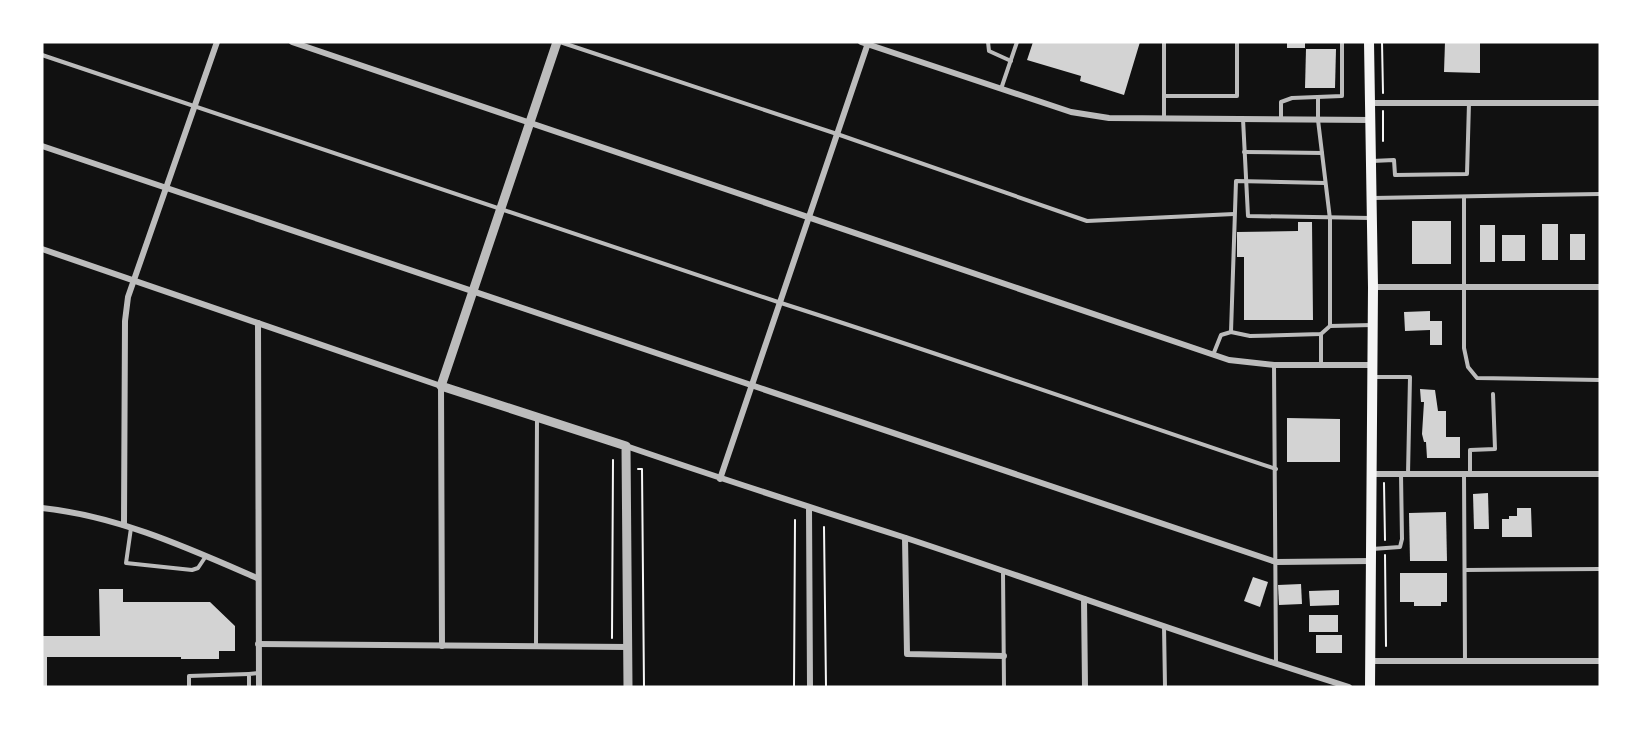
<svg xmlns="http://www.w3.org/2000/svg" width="1642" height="729" viewBox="0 0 1642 729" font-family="'Zilla Slab',serif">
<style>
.building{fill:#d3d3d3}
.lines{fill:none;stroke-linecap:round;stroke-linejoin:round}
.path{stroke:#f5f5f5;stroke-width:2}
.service{stroke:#bcbcbc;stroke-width:4}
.minor{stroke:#bcbcbc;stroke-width:6}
.tertiary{stroke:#bcbcbc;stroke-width:9}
.secondary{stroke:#f5f5f5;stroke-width:10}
</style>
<rect width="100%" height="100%" fill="#111"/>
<g class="building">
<polygon points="1033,42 1140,42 1124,95 1080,81 1081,76 1027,60"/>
<rect x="1287" y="42" width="18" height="6"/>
<polygon points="1445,42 1480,42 1480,73 1444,72"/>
<polygon points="1306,49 1336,49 1335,88 1305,88"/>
<rect x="1412" y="221" width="39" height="43"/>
<polygon points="1298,222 1312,222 1313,320 1244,320 1244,257 1237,257 1237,232 1298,231"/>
<rect x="1542" y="224" width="16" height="36"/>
<rect x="1480" y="225" width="15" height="37"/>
<rect x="1570" y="234" width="15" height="26"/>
<rect x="1502" y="235" width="23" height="26"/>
<polygon points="1430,311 1430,321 1442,321 1442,345 1430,345 1430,330 1405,331 1404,312"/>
<polygon points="1420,389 1435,390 1438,411 1446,411 1446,437 1460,437 1460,458 1427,458 1426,442 1424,442 1422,434 1424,402 1421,402"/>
<polygon points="1287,418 1340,419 1340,462 1287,462"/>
<polygon points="1488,493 1489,529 1474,529 1473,494"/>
<polygon points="1517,508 1531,508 1532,537 1502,537 1502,519 1509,519 1509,516 1517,516"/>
<polygon points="1446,512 1447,561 1410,561 1409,513"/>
<polygon points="1400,573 1447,573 1447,602 1441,602 1441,606 1414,606 1414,602 1400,602"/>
<polygon points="1253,577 1268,582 1260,607 1244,601"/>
<polygon points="1301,584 1302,604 1279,605 1278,585"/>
<polygon points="99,589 123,589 123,602 210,602 235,626 235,651 219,651 219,659 181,659 181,657 47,657 47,687 42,687 42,636 100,636"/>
<polygon points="1339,590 1339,605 1310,606 1309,591"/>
<rect x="1309" y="615" width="29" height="17"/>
<rect x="1316" y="635" width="26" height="18"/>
</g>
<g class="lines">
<g class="path">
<polyline points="1382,42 1383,93"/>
<polyline points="1383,111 1383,141"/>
<polyline points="638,469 642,469 644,687"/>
<polyline points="1384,483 1385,540"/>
<polyline points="824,527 826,687"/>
<polyline points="1385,555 1386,646"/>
<polyline points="612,638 613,460"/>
<polyline points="794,687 795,520"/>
</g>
<g class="service">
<polyline points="560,42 837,134 1087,221 1234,214"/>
<polyline points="988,42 989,51 1011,61"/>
<polyline points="1164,42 1164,118"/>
<path d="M 42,55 L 781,303 C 947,356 1111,414 1276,469"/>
<polyline points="1001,89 1017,42"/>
<polyline points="1164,96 1237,96 1237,42"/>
<polyline points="1243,119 1248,216 1371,218"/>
<polyline points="1281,119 1281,102 1292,98 1342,96 1342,42"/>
<polyline points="1244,152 1322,153"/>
<polyline points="1372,161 1394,160 1395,175 1467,174 1469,103"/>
<polyline points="1464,197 1464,348 1468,367 1477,378 1600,380"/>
<polyline points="1373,198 1600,194"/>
<polyline points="1330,326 1372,325"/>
<polyline points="1231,332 1236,181 1325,183"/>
<polyline points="1321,334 1321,365"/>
<polyline points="1213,355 1221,335 1231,332 1250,336 1321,334 1330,326 1330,219 1318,120 1318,97"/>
<polyline points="1274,365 1276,663"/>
<polyline points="1373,377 1410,377 1408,474"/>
<polyline points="1464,474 1465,661"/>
<polyline points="1470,474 1470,450 1495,449 1493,394"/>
<polyline points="131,528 126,563 192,570 198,568 206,556"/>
<polyline points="1372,549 1400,547 1402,539 1401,474"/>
<polyline points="1465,570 1600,569"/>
<polyline points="1003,572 1004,687"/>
<polyline points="1164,626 1165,687"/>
<polyline points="536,647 537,417"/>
<polyline points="189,687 189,676 249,674"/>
<polyline points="249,687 249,674 258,673"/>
</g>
<g class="minor">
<polyline points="292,42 1229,360 1274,365 1373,365"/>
<polyline points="861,42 1071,112 1109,118 1371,120"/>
<polyline points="1371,103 1600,103"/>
<polyline points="42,146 1276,562 1371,561"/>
<polyline points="42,249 441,386 442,646"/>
<polyline points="1373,287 1600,287"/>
<polyline points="258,323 259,687"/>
<path d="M 626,446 C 719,478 812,508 906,538 C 1054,587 1200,641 1349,687"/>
<polyline points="1371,474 1600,474"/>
<polyline points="720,479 868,43"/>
<path d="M 42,508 C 118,516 188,548 257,578"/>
<polyline points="809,508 810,687"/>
<polyline points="124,525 125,321 128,297 217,42"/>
<polyline points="905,538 907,654 1004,656"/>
<polyline points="1084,599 1085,687"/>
<polyline points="258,644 628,647"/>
<polyline points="1370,661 1600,661"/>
</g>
<polyline class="tertiary" points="557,42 441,386 626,446 628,687"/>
<polyline class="secondary" points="1369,42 1373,287 1370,687"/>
</g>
<rect width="1642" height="729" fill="none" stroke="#ffffff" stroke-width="87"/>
</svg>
